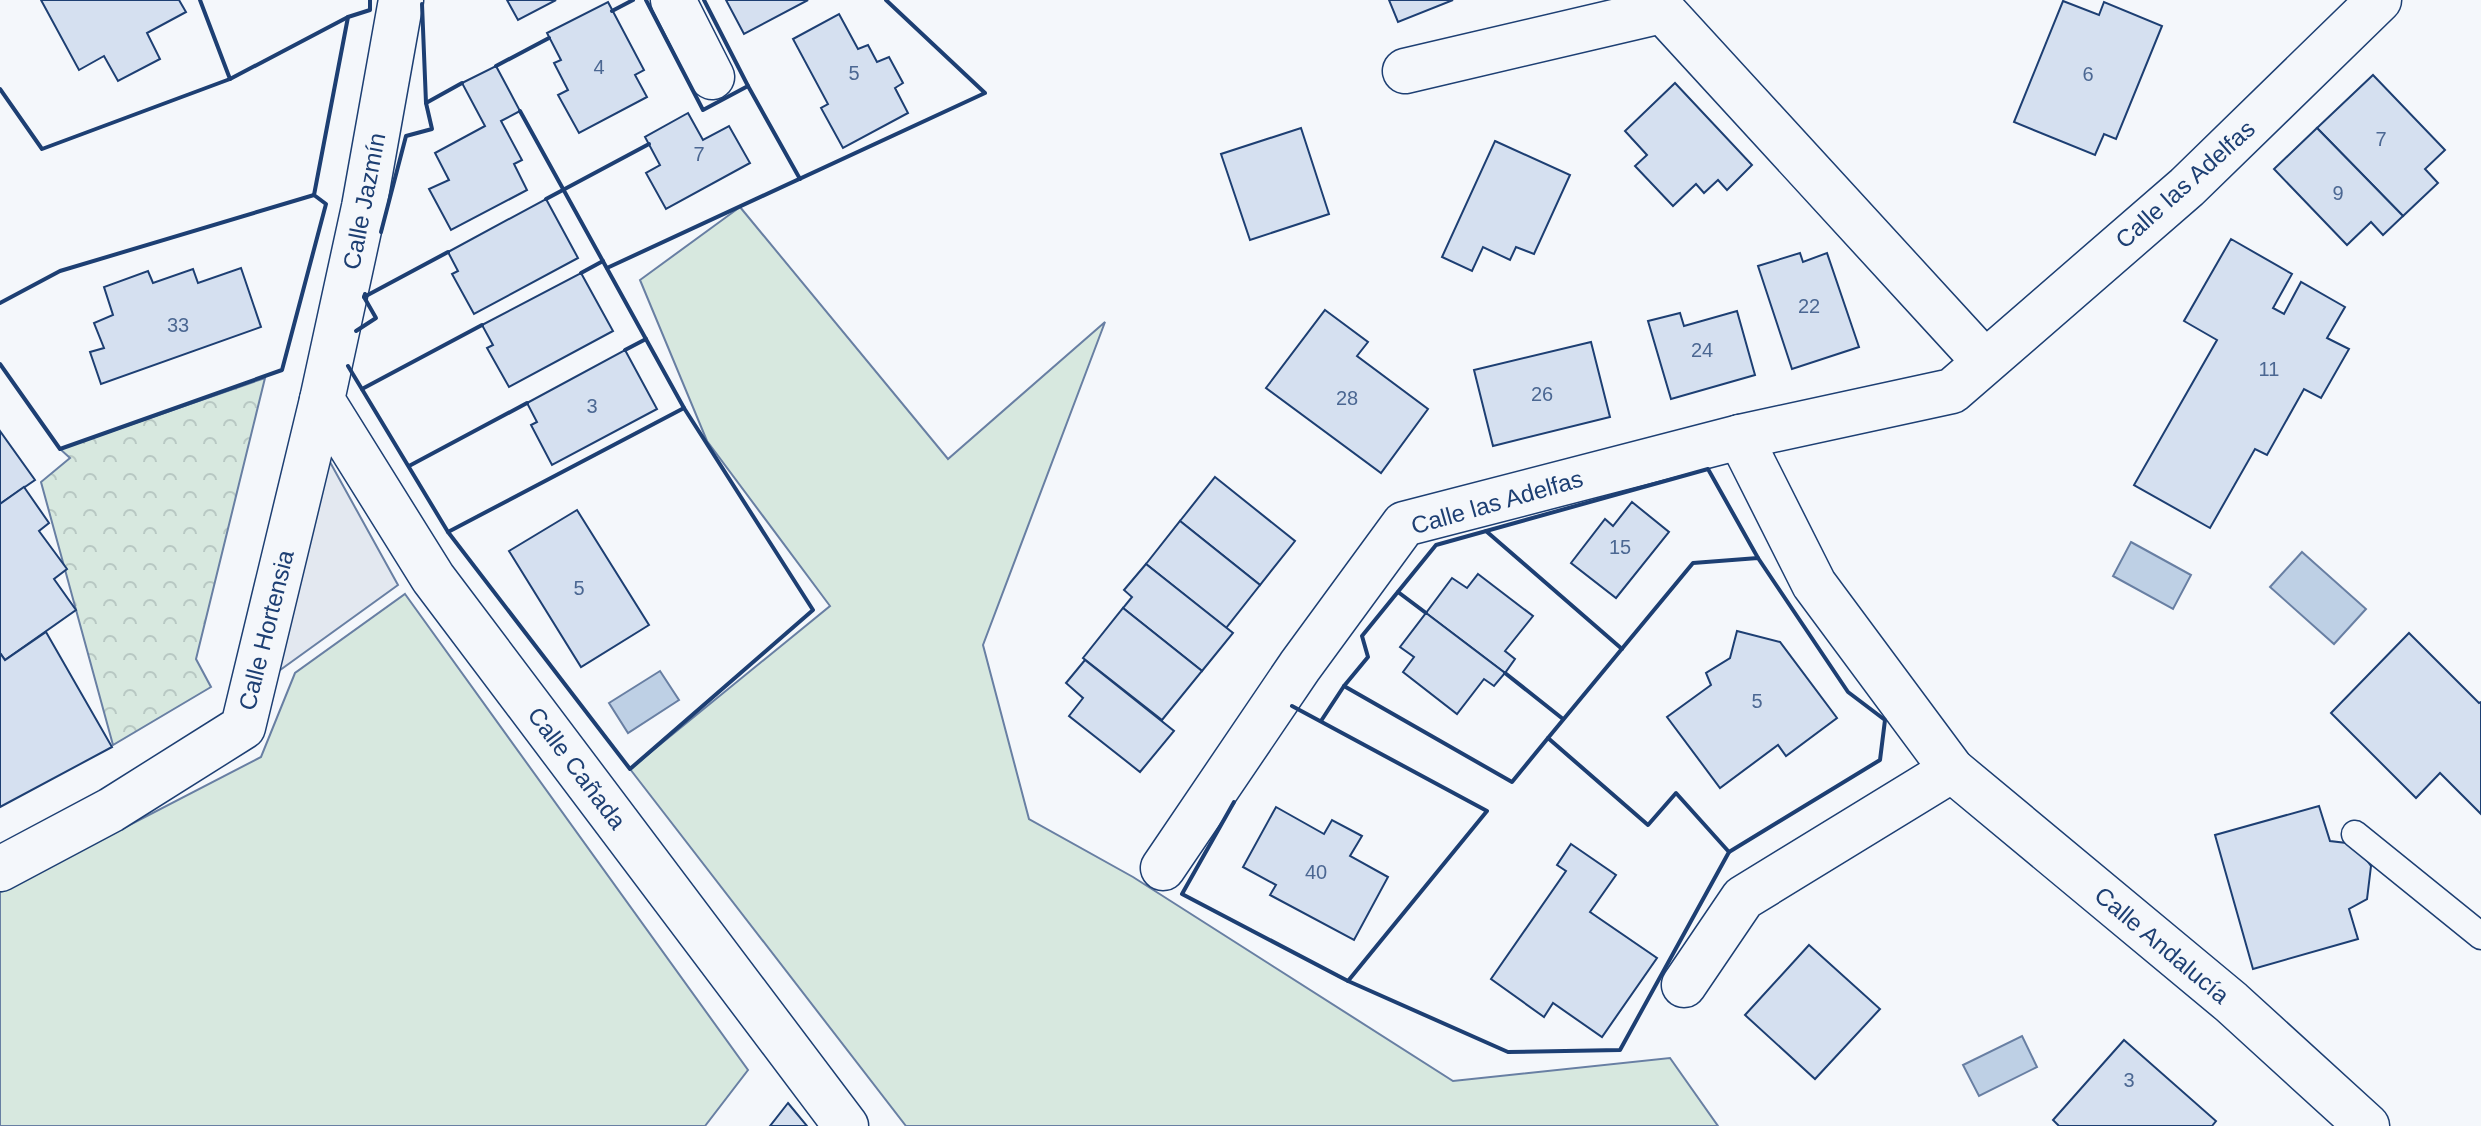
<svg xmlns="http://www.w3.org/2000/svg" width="2481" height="1126" viewBox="0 0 2481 1126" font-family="Arial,sans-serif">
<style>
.grass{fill:#d7e8df;stroke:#687fa3;stroke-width:2}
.park{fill:url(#park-crowns);stroke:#687fa3;stroke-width:2}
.parking{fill:#e3e8f0;stroke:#687fa3;stroke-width:2}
.water{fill:#bed0e5;stroke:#687fa3;stroke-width:2}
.building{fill:#d5e0f0;stroke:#1d3f73;stroke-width:2}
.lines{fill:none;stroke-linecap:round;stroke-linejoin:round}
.service-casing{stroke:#1d3f73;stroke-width:29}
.minor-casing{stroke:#1d3f73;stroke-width:47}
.tertiary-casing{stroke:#1d3f73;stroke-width:47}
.service{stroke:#f4f7fb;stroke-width:26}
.minor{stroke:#f4f7fb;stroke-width:44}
.tertiary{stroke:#f4f7fb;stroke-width:44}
.wall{stroke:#1d3f73;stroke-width:4}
.labels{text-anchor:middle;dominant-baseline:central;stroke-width:6;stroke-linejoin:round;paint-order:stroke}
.number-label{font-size:20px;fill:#4b6792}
.street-label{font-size:24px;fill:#1d3f73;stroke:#f4f7fb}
</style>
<defs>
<pattern id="park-crowns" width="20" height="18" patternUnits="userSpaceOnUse" patternTransform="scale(2)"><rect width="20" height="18" fill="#d7e8df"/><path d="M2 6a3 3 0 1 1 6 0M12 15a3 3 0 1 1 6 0" fill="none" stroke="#b8c8c3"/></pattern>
</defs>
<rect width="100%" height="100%" fill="#f4f7fb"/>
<g class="grass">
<polygon points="740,207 948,459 1105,322 983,645 1029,819 1133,877 1453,1081 1670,1058 1718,1126 906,1126 630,769 830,606 707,441 640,280"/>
<polygon points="405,594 748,1070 705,1126 0,1126 0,892 261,757 295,673"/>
</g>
<polygon class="park" points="265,378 196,659 211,687 113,745 41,482 70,458 60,449"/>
<polygon class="parking" points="320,444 398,585 276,673"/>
<g class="water">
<polygon points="2131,542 2191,575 2173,609 2113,576"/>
<polygon points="2302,552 2366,609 2334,644 2270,587"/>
<polygon points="660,671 679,700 628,733 609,703"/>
<polygon points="2022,1036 2037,1067 1979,1096 1963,1065"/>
</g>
<g class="building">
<polygon points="41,0 179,0 186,12 147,33 160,59 118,81 104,56 79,70"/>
<polygon points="507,0 556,0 518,20"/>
<polygon points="726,0 808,0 744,34"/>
<polygon points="1389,0 1453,0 1398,22"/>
<polygon points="2063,1 2099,15 2104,2 2162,26 2116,139 2104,134 2095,155 2014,122"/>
<polygon points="608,2 644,70 635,75 647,97 579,133 558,95 568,90 554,63 561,60 547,33"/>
<polygon points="839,14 858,49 868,45 877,62 889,57 903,83 895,88 908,113 843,148 821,108 828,104 793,39"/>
<polygon points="496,66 520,111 501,121 522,160 514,164 527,190 451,230 429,189 449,180 435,153 485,126 462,83"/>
<polygon points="2373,75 2445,150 2425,169 2438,183 2403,216 2317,128"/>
<polygon points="1675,83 1752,165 1727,190 1718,180 1704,193 1696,184 1673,206 1635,166 1647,155 1625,131"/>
<polygon points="688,113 703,140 729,126 750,163 666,209 646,173 660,165 645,137"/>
<polygon points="1301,128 1329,214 1250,240 1221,154"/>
<polygon points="2317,128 2403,216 2383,235 2371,222 2347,245 2274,169"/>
<polygon points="1495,141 1570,175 1534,254 1516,247 1510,260 1483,247 1472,271 1442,257"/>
<polygon points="546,199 578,258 474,314 452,274 458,271 448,252"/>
<polygon points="2231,239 2292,274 2273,308 2284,314 2301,282 2345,307 2327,338 2349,349 2321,398 2304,389 2267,455 2255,449 2210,528 2134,485 2217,340 2184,321"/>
<polygon points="1800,253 1803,262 1827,253 1859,347 1792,369 1758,266"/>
<polygon points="241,268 261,327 101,384 90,352 104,348 94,323 113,315 104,287 148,271 153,283 193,269 198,283"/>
<polygon points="581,273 613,331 509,387 487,348 493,345 482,325"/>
<polygon points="1325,310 1368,342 1357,356 1428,409 1381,473 1266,388"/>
<polygon points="1737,311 1755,375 1671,399 1648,321 1680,313 1684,326"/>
<polygon points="1591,342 1610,417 1493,446 1474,370"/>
<polygon points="625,350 657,409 552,465 531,425 537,422 527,403"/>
<polygon points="0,431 35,480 0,504"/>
<polygon points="1215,477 1295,541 1260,585 1180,521"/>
<polygon points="24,487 49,523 39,531 67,569 54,579 76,610 5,660 0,653 0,504"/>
<polygon points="1632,502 1669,532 1616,598 1571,563 1605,519 1613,526"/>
<polygon points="577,510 649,625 581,667 509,551"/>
<polygon points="1180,521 1260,585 1226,628 1146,564"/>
<polygon points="1146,564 1233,633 1202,671 1123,608 1132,597 1124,590"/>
<polygon points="1478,574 1533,616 1505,651 1515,659 1505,673 1426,613 1452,578 1467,588"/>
<polygon points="1123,608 1202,671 1162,720 1083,658"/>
<polygon points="1426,613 1505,673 1494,686 1484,679 1457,714 1403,672 1414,657 1400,647"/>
<polygon points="1737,631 1780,642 1837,718 1786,756 1778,745 1720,788 1667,717 1711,685 1706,673 1730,658"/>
<polygon points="46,632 112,747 0,807 0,653 5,660"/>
<polygon points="2409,633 2479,703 2481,702 2481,814 2440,773 2416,798 2331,713"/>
<polygon points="1085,660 1174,731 1140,772 1069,716 1083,698 1066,683"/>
<polygon points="2319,806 2330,841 2355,844 2371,866 2367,899 2349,909 2358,939 2253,969 2215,835"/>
<polygon points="1276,807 1324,834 1332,820 1362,836 1350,856 1388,877 1354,940 1270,895 1276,885 1243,867"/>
<polygon points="1571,844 1616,875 1590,912 1657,958 1602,1037 1553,1003 1544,1017 1491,979 1566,871 1557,865"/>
<polygon points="1809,945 1880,1009 1815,1079 1745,1015"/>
<polygon points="2124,1040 2216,1121 2212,1126 2059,1126 2053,1120"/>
<polygon points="788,1103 807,1126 770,1126"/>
</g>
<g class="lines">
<g class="service-casing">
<polyline id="service" points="2355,834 2481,936"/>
</g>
<g class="minor-casing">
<g id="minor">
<polyline points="673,0 712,77"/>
<polyline points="1653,0 1984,361"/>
<polyline points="1405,71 1661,11"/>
<polyline points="1740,437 1814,584 1952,770 2231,1002 2367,1126"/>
<polyline points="1163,868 1300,666 1404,524 1740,437 1952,391 2187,187 2379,0"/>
<polyline points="0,869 111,810 243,727 322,400"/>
<polyline points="1684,985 1743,898 1952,770"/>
</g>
</g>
<g class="tertiary-casing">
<polyline id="tertiary" points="401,0 364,207 322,400 433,578 846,1126"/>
</g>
<use href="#service" class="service"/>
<use href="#minor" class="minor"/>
<use href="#tertiary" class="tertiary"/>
<g class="wall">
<polyline points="646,0 703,110 748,86 704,0"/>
<polyline points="612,11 633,0"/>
<polyline points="496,66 549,38"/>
<polyline points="230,79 348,17"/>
<polyline points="748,86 800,179"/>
<polyline points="0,89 42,149 230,79 200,0"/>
<polyline points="426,103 462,83"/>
<polyline points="546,199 649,144"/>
<polyline points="381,232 406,136 432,129 426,103 422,4"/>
<polyline points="607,268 985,93 886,0"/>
<polyline points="581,273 603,261"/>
<polyline points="364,297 448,252"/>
<polyline points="0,303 60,271 314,195"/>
<polyline points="356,331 376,318 364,297 365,294"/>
<polyline points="625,350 646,339"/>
<polyline points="0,364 60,449 282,370 326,204 314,195 348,17 370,10 370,0"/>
<polyline points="348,366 448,532 684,408 520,111"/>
<polyline points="362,389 482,325"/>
<polyline points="409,466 527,403"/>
<polyline points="1486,531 1622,649"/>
<polyline points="448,532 630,769 813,610 684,408"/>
<polyline points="1398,592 1426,613"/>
<polyline points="1505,673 1563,719"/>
<polyline points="1344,686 1368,657 1362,636 1436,545 1708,469 1758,558"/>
<polyline points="1292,706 1487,811 1348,981"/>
<polyline points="1548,738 1693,563 1758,558 1848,692 1885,720 1880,760 1729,852"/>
<polyline points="1234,802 1182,894 1348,981 1508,1052 1620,1050 1729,852 1676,793 1648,825 1548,738 1512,782 1344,686 1321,721"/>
</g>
</g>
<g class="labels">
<g class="number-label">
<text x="599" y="67">4</text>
<text x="854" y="73">5</text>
<text x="2088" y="74">6</text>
<text x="2381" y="139">7</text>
<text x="699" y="154">7</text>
<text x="2338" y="193">9</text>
<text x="1809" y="306">22</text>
<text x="178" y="325">33</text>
<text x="1702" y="350">24</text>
<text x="2269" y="369">11</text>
<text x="1542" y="394">26</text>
<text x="1347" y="398">28</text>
<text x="592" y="406">3</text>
<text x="1620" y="547">15</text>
<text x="579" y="588">5</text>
<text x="1757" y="701">5</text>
<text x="1316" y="872">40</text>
<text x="2129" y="1080">3</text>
</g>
<g class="street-label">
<text transform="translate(2185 184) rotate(-42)">Calle las Adelfas</text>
<text transform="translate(364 201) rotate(-79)">Calle Jazmín</text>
<text transform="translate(1497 502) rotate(-16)">Calle las Adelfas</text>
<text transform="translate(266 630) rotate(-76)">Calle Hortensia</text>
<text transform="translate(577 768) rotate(53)">Calle Cañada</text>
<text transform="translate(2162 945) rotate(40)">Calle Andalucía</text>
</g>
</g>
</svg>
